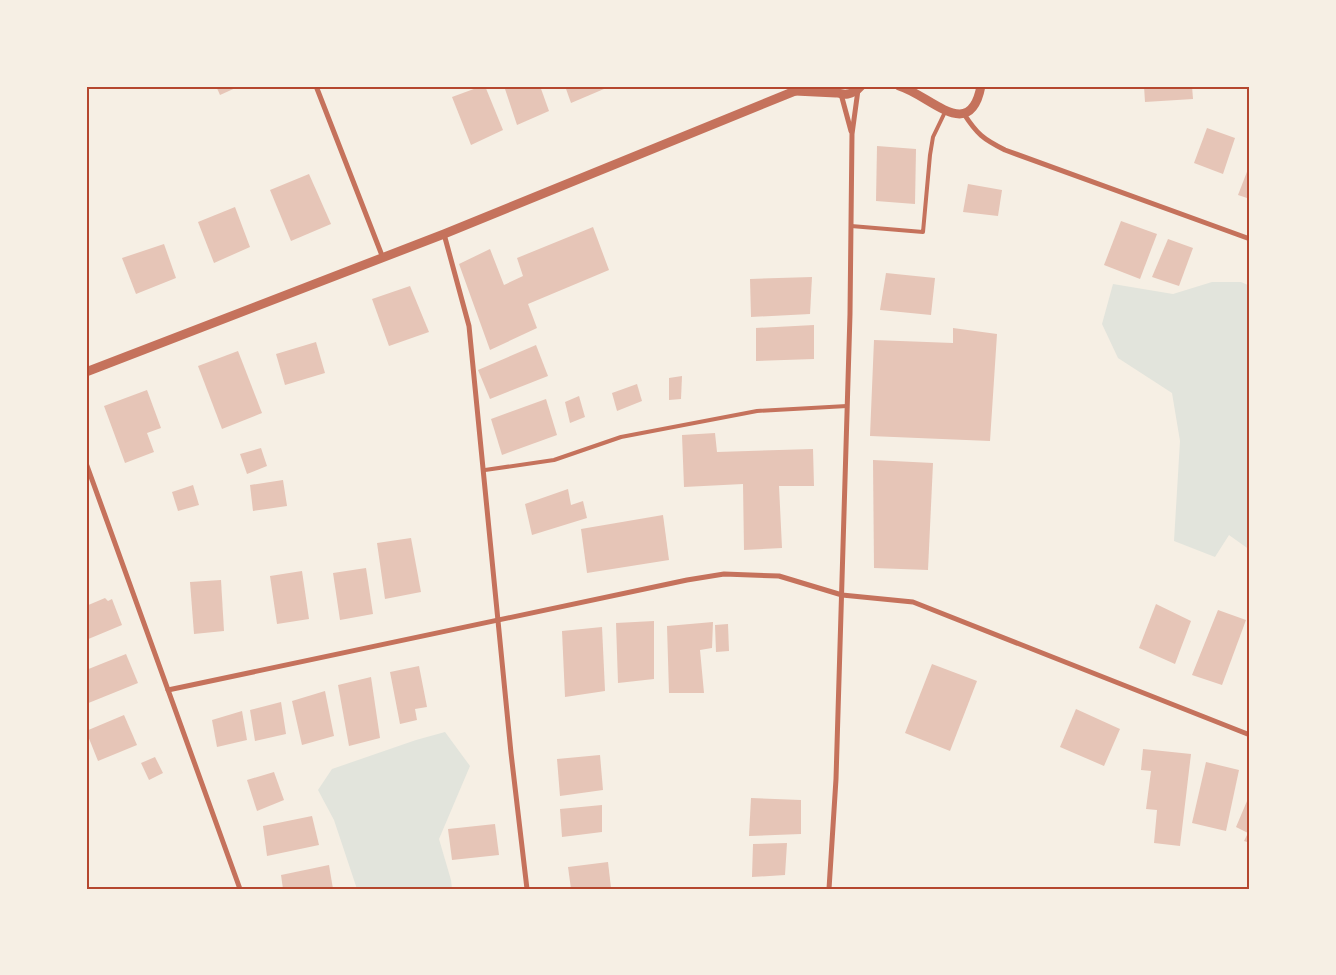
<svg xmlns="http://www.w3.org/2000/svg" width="1336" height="975" viewBox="0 0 1336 975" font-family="'Exo 2',sans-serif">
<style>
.green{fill:#e2e4dc}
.building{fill:#e6c5b7}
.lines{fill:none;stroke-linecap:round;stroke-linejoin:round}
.service{stroke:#c5725c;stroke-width:4}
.minor{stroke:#c5725c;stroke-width:5}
.tertiary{stroke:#c5725c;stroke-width:9}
.neatline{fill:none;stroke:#b5482f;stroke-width:2}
</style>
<rect width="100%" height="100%" fill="#f6efe4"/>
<g class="green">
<polygon points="1212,282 1241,282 1250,286 1250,550 1229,535 1215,557 1174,541 1180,441 1172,393 1118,358 1102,324 1113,284 1173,294"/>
<polygon points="445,732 470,766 439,839 451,880 452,889 357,889 334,820 318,790 332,769 416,740"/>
</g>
<g class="building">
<polygon points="216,86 240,86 220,95"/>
<polygon points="482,86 485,86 503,130 471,145 452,97"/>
<polygon points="504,86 540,86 549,111 517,125"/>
<polygon points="565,86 611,86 571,103"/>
<polygon points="1144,86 1192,86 1193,99 1145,102"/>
<polygon points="1207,128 1235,138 1223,174 1194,163"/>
<polygon points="877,146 916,149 915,204 876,201"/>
<polygon points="1250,164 1250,199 1238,195"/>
<polygon points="309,174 331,224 291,241 270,190"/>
<polygon points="968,184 1002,190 998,216 963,212"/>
<polygon points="235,207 250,247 214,263 198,222"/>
<polygon points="1121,221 1157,234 1140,279 1104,265"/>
<polygon points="593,227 609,270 528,304 537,328 490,350 459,264 490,249 504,285 523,276 517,258"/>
<polygon points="1168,239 1193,248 1179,286 1152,277"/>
<polygon points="164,244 176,278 136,294 122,258"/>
<polygon points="886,273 935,278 931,315 880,310"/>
<polygon points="812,277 810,314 751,317 750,279"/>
<polygon points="410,286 429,332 389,346 372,299"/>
<polygon points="814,325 814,359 756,361 756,328"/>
<polygon points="953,328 997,334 990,441 870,436 874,340 953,343"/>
<polygon points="316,342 325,373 285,385 276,354"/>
<polygon points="536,345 548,376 490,399 478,370"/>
<polygon points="238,351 262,413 222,429 198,366"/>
<polygon points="682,376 681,399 669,400 669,378"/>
<polygon points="637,384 642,401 617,411 612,393"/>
<polygon points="147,390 161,428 147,433 154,452 125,463 104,406"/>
<polygon points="579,396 585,417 570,423 565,402"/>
<polygon points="546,399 557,435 502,455 491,419"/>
<polygon points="715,433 717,452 813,449 814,486 779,486 782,548 744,550 743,484 684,487 682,435"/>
<polygon points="261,448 267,466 247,474 240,454"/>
<polygon points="873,460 933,463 928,570 874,568"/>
<polygon points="283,480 287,506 253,511 250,485"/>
<polygon points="193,485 199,505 178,511 172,492"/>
<polygon points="568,489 571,505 583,501 587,518 532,535 525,504"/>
<polygon points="663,515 669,560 587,573 581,529"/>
<polygon points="411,538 421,592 385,599 377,543"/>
<polygon points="366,568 373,614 340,620 333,573"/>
<polygon points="302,571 309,619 277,624 270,576"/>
<polygon points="221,580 224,631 194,634 190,582"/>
<polygon points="105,598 108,601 112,599 122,625 86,640 86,606"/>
<polygon points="1156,604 1191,621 1175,664 1139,648"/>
<polygon points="1218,610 1246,620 1222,685 1192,675"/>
<polygon points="654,621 654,679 618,683 616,623"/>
<polygon points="713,622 712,648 700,650 704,693 669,693 667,626"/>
<polygon points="728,624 729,651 716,652 715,625"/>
<polygon points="602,627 605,691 565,697 562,631"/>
<polygon points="126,654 138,683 86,704 86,670"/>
<polygon points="932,664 977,681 950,751 905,733"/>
<polygon points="419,666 427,707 415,709 417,720 400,724 390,672"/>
<polygon points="371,677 380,738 349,746 338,685"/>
<polygon points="325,691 334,736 302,745 292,701"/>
<polygon points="281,702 286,734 255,741 250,710"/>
<polygon points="1076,709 1120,729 1104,766 1060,747"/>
<polygon points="242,711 247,740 217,747 212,720"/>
<polygon points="124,715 137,745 98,761 86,731"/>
<polygon points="1143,749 1191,754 1180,846 1154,843 1157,810 1146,809 1151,771 1141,770"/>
<polygon points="600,755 603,790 560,796 557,759"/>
<polygon points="155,757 163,773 149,780 141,763"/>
<polygon points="1206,762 1239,770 1226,831 1192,823"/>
<polygon points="274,772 284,800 257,811 247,780"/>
<polygon points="1250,794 1250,843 1244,841 1248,833 1236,827"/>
<polygon points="751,798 801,800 801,834 749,836"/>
<polygon points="602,805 602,832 562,837 560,809"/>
<polygon points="312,816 319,845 267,856 263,826"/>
<polygon points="495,824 499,855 452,860 448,829"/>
<polygon points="787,843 785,875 752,877 753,844"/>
<polygon points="608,862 611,888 571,889 568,867"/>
<polygon points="329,865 333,889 283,889 281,875"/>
</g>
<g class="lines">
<g class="service">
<polyline points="851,226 923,232 930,155 933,137 946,110"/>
<polyline points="485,470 554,460 621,437 757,411 847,406"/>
</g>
<g class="minor">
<polyline points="316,86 383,258"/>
<polyline points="841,94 851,131"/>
<path d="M 964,114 C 977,134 983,139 1005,150 L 1250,239"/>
<polyline points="444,234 469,326 511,753 527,889"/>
<polyline points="86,463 240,889"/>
<polyline points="168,690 687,580 724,574 779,576 842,595 913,602 1250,735"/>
<polyline points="829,889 836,779 850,314 852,134 858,90"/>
</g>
<g class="tertiary">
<path d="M 899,86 C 930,95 970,144 981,86"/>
<path d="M 833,90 C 843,97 853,95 861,86"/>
<polyline points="795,91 836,93"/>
<polyline points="86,372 444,234 795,91 801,86"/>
</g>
</g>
<rect width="1336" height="975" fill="none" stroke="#f6efe4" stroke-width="175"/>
<rect x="88" y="88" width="1160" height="800" class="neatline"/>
</svg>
